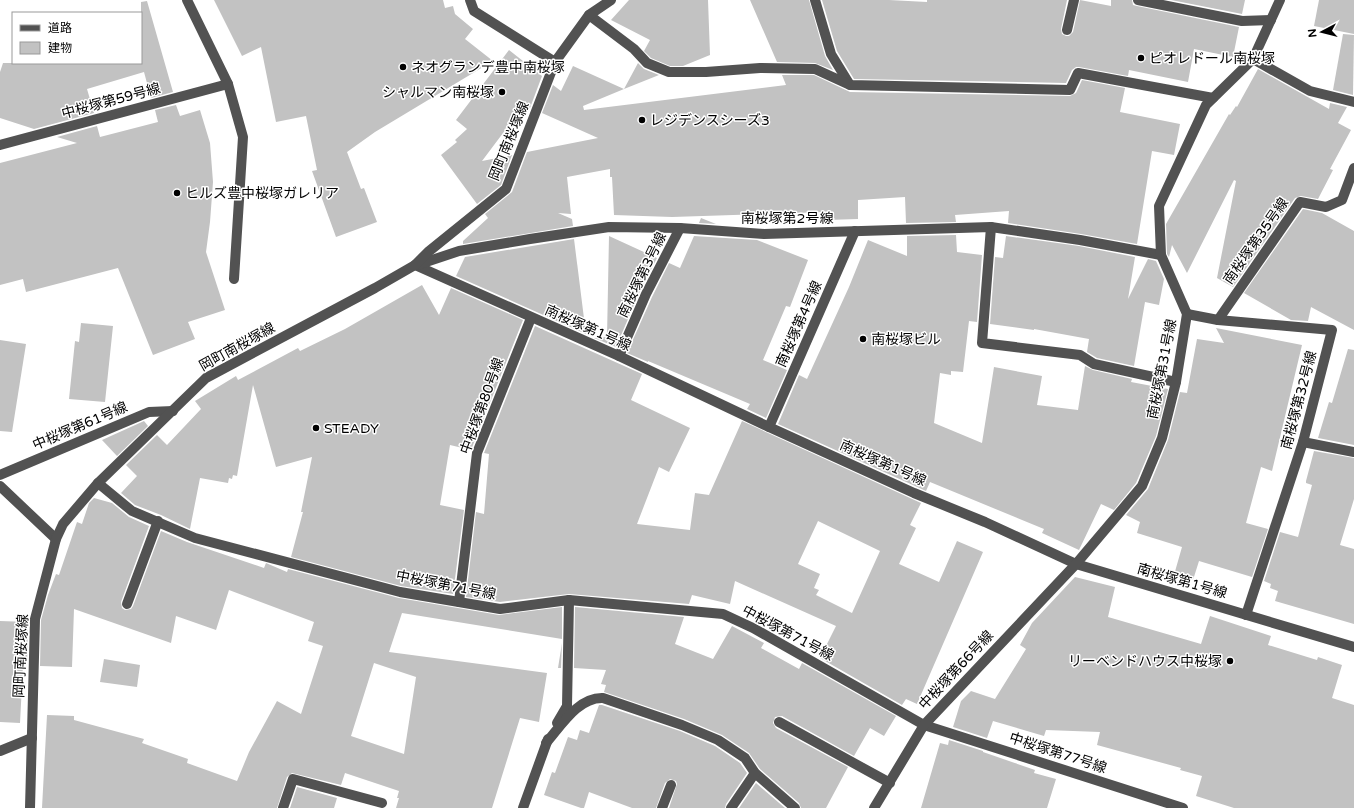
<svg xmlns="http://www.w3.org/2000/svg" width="1354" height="808" viewBox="0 0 1354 808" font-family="'Varela Round','Noto Sans JP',sans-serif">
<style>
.building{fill:#c2c2c2;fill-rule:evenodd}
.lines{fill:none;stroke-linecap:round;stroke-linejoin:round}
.minor{stroke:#525252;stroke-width:10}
.poi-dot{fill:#000;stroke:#fff;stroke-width:1.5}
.labels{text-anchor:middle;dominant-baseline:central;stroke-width:3;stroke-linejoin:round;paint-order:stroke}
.poi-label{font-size:14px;fill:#000;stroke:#fff;text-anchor:start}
.street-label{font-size:14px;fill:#000;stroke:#fff}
</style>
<rect width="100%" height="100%" fill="#fff"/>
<g class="building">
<polygon points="214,0 443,0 445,8 453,6 455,14 473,29 465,39 493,61 375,132 347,152 361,189 364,188 377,222 336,237 312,171 317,170 306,116 276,122 261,47 242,56"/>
<polygon points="629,0 708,0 710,55 683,66 670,66 651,58 644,51 650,40 611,20"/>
<polygon points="750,0 809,0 825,56 833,70 815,63 777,62"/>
<polygon points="822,0 889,0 927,2 927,0 1067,0 1061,29 1062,34 1066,36 1069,36 1073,32 1080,0 1111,6 1111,0 1132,0 1133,5 1137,6 1239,27 1233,57 1194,49 1188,82 1129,70 1128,76 1079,67 1076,67 1072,70 1066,83 854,79 837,51"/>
<polygon points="1171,0 1245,0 1242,14"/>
<polygon points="1319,0 1354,0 1354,34 1314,26"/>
<polygon points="147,1 173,92 151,98 144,72 87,89 94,113 34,129 0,118 0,72 3,63 141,63 141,2"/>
<polygon points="1343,34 1354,35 1353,95 1333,90"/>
<polygon points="509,50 542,76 530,108 524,105 482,161 512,155 501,185 477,204 441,155 457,142 455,140 467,129 456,120"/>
<polygon points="638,63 644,69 659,75 624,89"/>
<polygon points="573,66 624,89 583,106 584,110 786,85 782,75 814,75 850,92 1070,96 1076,93 1082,80 1125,88 1120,112 1180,124 1174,155 1152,151 1137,244 1081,234 1008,223 1009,211 955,215 956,222 906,223 905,197 858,200 858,219 826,220 826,212 672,217 614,215 612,177 610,177 610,169 567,177 571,214 558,213 572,219 573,226 463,244 463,241 488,218 485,214 512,192 527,152 598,138 542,113 553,85 561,91"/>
<polygon points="1258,69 1329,109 1330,103 1347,107 1338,123 1351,130 1330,169 1333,170 1318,199 1301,196 1295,198 1233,287 1217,278 1236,181 1234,180 1187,273 1172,245 1169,257 1167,254 1166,224 1229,114 1230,115 1236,106 1237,107"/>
<polygon points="176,105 180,116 200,110 210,143 213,182 210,222 206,252 225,310 188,322 195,339 153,355 118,268 26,292 23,279 0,285 0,163 77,143 57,137 97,126 100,137 158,122 155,110"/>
<polygon points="1303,209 1322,213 1354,231 1354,330 1311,307 1308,321 1291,320 1244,293"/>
<polygon points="701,218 716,224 699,223"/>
<polygon points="956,235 957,252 982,255 977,322 969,321 963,372 951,371 951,375 940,373 934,423 982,443 994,367 1042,376 1037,405 1078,410 1085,366 1093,370 1132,379 1131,382 1168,389 1156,436 1136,483 1114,510 1101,504 1079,550 1042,533 1044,529 930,482 926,491 778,424 799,375 807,379 849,287 868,240 907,256 907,236"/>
<polygon points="609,236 657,258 640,291 616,347 594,338 607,337"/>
<polygon points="694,236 757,240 808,260 790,307 786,306 763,360 787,370 766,418 747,409 750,404 648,361 648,362 627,353 652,297 669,263 680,268"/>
<polygon points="1006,236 1079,246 1135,257 1128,299 1148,259 1156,261 1164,279 1159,305 1145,302 1134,366 1097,358 1087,352 1089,339 1034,329 1034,330 990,324 995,257 1003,258"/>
<polygon points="574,239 586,334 456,276 465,257"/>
<polygon points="422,285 439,315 451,288 523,320 471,450 450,445 440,505 464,510 453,594 401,586 291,557 303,512 301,512 312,457 276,467 253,385 237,476 233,475 232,479 229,478 228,483 200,478 190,529 161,515 135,505 121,493 137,476 126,465 157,435 167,445 201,409 195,401 236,376 238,380 298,348 300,351 345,329"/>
<polygon points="81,323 113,326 105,402 69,399 75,341 79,342"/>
<path d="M 535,326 L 642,374 L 631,400 L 690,428 L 669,472 L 659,467 L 637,524 L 690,530 L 695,493 L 709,495 L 742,421 L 921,503 L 910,525 L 916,528 L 899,564 L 939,582 L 957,541 L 983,552 L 917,704 L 906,699 L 902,705 L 820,658 L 836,626 L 735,581 L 730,604 L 692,595 L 689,604 L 569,594 L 500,602 L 466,597 L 476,512 L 484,514 L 489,454 L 484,453 ZM 818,521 L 880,551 L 852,613 L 816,595 L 819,590 L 814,588 L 820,574 L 798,564 Z"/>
<polygon points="1216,328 1302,345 1272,471 1261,467 1246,523 1268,529 1252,577 1199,561 1193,580 1174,575 1182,547 1137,533 1140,522 1126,515 1148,489 1168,440 1180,392 1187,393 1197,339 1224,343"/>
<polygon points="0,340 26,344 12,432 0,431"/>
<polygon points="1348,349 1354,350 1354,445 1318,438 1329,402 1332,403"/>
<polygon points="144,421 148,426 117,456 102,440"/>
<polygon points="1314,451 1354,458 1354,499 1340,545 1354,549 1354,624 1275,601 1278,591 1270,588 1271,584 1264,581 1280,532 1298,537 1312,485 1306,483 1306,481"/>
<path d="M 94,498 L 112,503 L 129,517 L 149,526 L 121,602 L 122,608 L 125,610 L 131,609 L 133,606 L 161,531 L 187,542 L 264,568 L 266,563 L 287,572 L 288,569 L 399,598 L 499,615 L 562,607 L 562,639 L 402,613 L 389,652 L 547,673 L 539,722 L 520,718 L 492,808 L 396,808 L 399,798 L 397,798 L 399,791 L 345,773 L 341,785 L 292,773 L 287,777 L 277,808 L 42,808 L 47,715 L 74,716 L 74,720 L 144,739 L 142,743 L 188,759 L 187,763 L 237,781 L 249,752 L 277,701 L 301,714 L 323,646 L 308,641 L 314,622 L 229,590 L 216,630 L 176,616 L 171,643 L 74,609 L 72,667 L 40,666 L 41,620 L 48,595 L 56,574 L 59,575 L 77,522 L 82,524 L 89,503 ZM 374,663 L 416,677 L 404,754 L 351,736 Z"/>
<polygon points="1075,577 1115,587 1108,617 1201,644 1210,616 1271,636 1268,645 1317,660 1318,657 1342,665 1332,698 1354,705 1354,808 1234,808 1196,796 1202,776 1180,770 1181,768 1097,745 1100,732 1046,730 1044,736 993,721 987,738 953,727 961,701 971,691 995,699 1026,649 1020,645 1032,623"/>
<polygon points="575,607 684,617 675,644 713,659 732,626 764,643 761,648 799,669 802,663 896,716 884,736 870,728 854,756 782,716 775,717 773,723 776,728 848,767 826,808 801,808 799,803 760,769 749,753 722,735 684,719 604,692 606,685 601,684 606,670 574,668"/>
<polygon points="0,621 28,622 27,665 23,665 20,723 0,722"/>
<polygon points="562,643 561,668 558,668"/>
<polygon points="104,659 140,665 137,687 100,682"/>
<polygon points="599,705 602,705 680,731 715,746 740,763 747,773 726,804 725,808 669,808 677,784 676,781 670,779 665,783 656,808 632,808 589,792 584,808 581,808 544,795 552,772 555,773 568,737 577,740 580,730 589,733"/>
<polygon points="949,740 983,751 983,752 1035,770 1034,773 1056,779 1047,808 921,808 940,743 948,745"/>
<polygon points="756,783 785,808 739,808"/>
<polygon points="297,787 337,798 334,808 290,808"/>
</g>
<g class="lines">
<g class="minor">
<polyline points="187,0 228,84 243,137 234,279"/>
<polyline points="470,0 474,11 555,62"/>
<polyline points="815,0 831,54 850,85"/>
<polyline points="1138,0 1242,21 1271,20"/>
<polyline points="589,15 634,49 647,63 669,72 706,72 760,68 815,69 850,85 1070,90 1078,73 1213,98"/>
<polyline points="1067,30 1074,0"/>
<polyline points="1253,59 1310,91 1354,102"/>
<polyline points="0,145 228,84"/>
<polyline points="991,227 982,343 1080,355 1094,364 1176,382"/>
<polyline points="415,265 619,356 769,427 914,493 985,522 1076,564 1354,647"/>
<polyline points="417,265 459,251 530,239 609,227 680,228 764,234 991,227 1080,240 1161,255"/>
<polyline points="1187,314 1218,320 1332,330 1303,442 1246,615"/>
<polyline points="1218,320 1300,202 1326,207 1342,200 1354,168"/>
<polyline points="619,356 646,294 680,228"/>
<polyline points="769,427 855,231"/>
<polyline points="1303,442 1354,452"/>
<polyline points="0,475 149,412 173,411"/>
<polyline points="98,483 132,511 195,538 400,592 500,609 569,600 723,614 753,628 924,725 1183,808"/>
<polyline points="0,486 56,539"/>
<polyline points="459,602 477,453 531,318"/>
<polyline points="127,604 158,521"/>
<polyline points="779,722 890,783"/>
<polyline points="557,723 567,706 569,600"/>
<path d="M 546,743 C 561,726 578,697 603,698 L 682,725 L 718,740 L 745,758 L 755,773 L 795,808"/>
<polyline points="0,751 32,738"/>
<polyline points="30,808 35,619 56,539 63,524 98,483 206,378 375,288 415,265 428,252 506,189 555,62 589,15 611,0"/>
<polyline points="283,808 293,779 382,803"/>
<polyline points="523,808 548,739"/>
<polyline points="662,808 671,785"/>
<polyline points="731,808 755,773"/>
<polyline points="874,808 924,725 1076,564 1142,486 1162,438 1176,382 1187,314 1161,255 1159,206 1206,105 1253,59 1280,0"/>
</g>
</g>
<g class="poi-dot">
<circle cx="1141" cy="58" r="4"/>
<circle cx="403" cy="67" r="4"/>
<circle cx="502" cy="92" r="4"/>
<circle cx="642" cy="120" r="4"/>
<circle cx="177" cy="193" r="4"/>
<circle cx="863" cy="339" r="4"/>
<circle cx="316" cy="428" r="4"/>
<circle cx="1230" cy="661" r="4"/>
</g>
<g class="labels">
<g class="poi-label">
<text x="1149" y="58">ピオレドール南桜塚</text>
<text x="411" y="67">ネオグランデ豊中南桜塚</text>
<text x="494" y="92" text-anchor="end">シャルマン南桜塚</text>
<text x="650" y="120">レジデンスシーズ3</text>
<text x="185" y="193">ヒルズ豊中桜塚ガレリア</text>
<text x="871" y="339">南桜塚ビル</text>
<text x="324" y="428">STEADY</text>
<text x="1222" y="661" text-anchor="end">リーベンドハウス中桜塚</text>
</g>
<g class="street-label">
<text transform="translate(111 101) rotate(-15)">中桜塚第59号線</text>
<text transform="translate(509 141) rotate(-68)">岡町南桜塚線</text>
<text x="787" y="218">南桜塚第2号線</text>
<text transform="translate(1256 241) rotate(-55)">南桜塚第35号線</text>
<text transform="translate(642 275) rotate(-64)">南桜塚第3号線</text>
<text transform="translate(799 324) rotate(-66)">南桜塚第4号線</text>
<text transform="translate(588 328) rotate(24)">南桜塚第1号線</text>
<text transform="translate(237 347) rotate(-29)">岡町南桜塚線</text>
<text transform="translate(1162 369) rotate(-79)">南桜塚第31号線</text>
<text transform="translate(1299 400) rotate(-75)">南桜塚第32号線</text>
<text transform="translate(482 406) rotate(-70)">中桜塚第80号線</text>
<text transform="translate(80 426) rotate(-23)">中桜塚第61号線</text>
<text transform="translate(883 463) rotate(24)">南桜塚第1号線</text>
<text transform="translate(1182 581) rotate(16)">南桜塚第1号線</text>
<text transform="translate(446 585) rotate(11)">中桜塚第71号線</text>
<text transform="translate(788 633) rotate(28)">中桜塚第71号線</text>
<text transform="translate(21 656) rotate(-87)">岡町南桜塚線</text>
<text transform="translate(956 670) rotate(-47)">中桜塚第66号線</text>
<text transform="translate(1058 753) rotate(18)">中桜塚第77号線</text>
</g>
</g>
<rect x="12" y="12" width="130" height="52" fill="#ffffff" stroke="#999999"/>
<rect x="20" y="25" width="20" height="6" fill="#525252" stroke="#999999"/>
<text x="48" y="32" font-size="12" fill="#000000">道路</text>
<rect x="20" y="42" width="20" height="12" fill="#c2c2c2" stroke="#999999"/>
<text x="48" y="52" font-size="12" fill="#000000">建物</text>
<g transform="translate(1322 32) rotate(263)" stroke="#ffffff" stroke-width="3" paint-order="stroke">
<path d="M0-3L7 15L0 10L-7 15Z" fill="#000000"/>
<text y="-6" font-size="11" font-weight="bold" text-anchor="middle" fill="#000000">N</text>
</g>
</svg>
